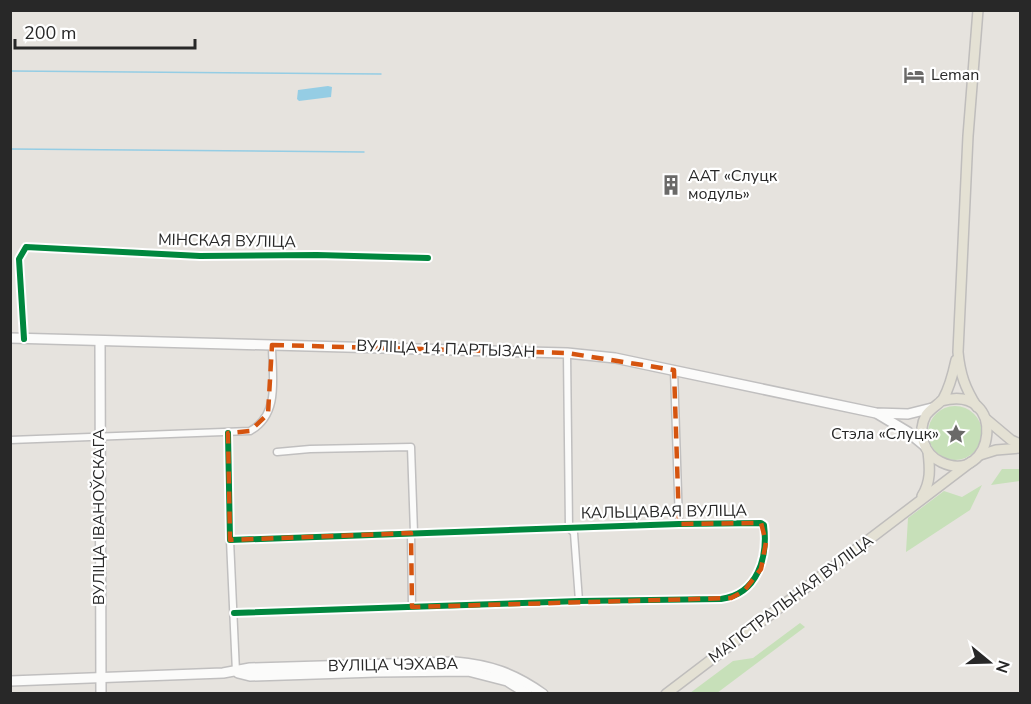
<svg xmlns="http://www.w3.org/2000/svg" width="1031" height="704" viewBox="0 0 1031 704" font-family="'Nunito Sans',sans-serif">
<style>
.green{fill:#c7e0b9}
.water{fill:#95cde4}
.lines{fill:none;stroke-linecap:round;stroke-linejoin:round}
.stream{stroke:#95cde4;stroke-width:1.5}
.minor-casing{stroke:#c0bfbf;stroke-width:9}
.secondary-casing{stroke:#c0bfbf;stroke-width:12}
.primary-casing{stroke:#bfbdbc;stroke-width:12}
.minor{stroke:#fbfbfa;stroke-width:6}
.secondary{stroke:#fbfbfa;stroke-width:9}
.primary{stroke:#e4e1d4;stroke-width:9}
.cycleway-casing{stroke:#fff;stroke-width:10}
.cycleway{stroke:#00873e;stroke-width:6}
.marked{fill:none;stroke:#d5540f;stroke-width:4.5;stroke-dasharray:12 8;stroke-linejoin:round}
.labels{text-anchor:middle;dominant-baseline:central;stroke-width:4.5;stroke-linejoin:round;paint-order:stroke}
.poi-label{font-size:16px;fill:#282828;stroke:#fff;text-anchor:start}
.street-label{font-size:16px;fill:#282828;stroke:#fff}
</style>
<rect width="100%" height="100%" fill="#e6e3de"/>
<g class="green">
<circle cx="955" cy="433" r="27"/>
<polygon points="1002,469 1020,469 1020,481 991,485"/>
<polygon points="982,485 970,510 906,552 908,518 944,491 962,497"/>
<polygon points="800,623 805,627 717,693 690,693 733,661 753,658"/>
</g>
<polygon class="water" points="328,86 332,87 331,97 299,101 297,99 298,90"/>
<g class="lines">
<g class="stream">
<polyline points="10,71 381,74"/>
<polyline points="10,149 364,152"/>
</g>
<g class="minor-casing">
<g id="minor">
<polyline points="24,339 19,259 26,247 200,256 317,255 428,258"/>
<polyline points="567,353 569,528 574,533 579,601"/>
<polyline points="674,370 679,524"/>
<path d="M 228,433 L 230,540 L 679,524 L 761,523 L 764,525 C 768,557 758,594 721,599 L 579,601 L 234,613"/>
<path d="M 10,440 L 250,431 C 281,414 272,376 272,345"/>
<polyline points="277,452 310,449 411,447 414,533"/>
<polyline points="411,533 412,607"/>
<polyline points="230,540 236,672"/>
</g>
</g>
<g class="secondary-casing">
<g id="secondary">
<polyline points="10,338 567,353 615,358 648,365 876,413 908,414 932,408"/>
<polyline points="100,341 101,694"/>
<polyline points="878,414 908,432 925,446"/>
<polyline points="238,673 250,676 377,672 468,671 507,681 528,694"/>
<path d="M 10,681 L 223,673 L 250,668 L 455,662 C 489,665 514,673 543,694"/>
</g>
</g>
<g class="primary-casing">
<g id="primary">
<path d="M 941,401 C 1009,382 995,488 941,462 C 923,454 917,432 926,415 C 931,408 938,405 943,399 C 950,387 953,374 956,360"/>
<path d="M 977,407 C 965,388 960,374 958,352 L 968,136 L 978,10"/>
<polyline points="986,419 1011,440 1020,444"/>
<polyline points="980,455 996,450 1020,448"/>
<path d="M 922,496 C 931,482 930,468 928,452"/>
<polyline points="666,694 971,462"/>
</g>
</g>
<use href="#minor" class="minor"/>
<use href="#secondary" class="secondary"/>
<use href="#primary" class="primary"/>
<g class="cycleway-casing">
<g id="cycleway">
<polyline points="24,339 19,259 26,247 200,256 317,255 428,258"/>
<path d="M 228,433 L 230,540 L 679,524 L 761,523 L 764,525 C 768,557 758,594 721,599 L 579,601 L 234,613"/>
</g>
</g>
<use href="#cycleway" class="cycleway"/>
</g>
<path class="marked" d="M 272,345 L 567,353 L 674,370 L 679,524 L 761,523 L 766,542 L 761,569 L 744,591 L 731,598 L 412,607 L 411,533 L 230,540 L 228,433 L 250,431 L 268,414 Z"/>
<defs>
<g id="hotel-bare" transform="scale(1.62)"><path d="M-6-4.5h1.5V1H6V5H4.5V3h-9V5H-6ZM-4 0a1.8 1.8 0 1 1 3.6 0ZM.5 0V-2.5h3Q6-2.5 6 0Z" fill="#6a6968" stroke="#fff" stroke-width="2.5" paint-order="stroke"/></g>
<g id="building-bare" transform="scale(1.62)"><path d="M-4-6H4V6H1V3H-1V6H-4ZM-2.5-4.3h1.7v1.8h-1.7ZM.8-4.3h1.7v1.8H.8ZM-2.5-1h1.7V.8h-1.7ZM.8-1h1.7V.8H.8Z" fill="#6a6968" stroke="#fff" stroke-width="2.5" paint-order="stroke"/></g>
<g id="sight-bare" transform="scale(1.62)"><path d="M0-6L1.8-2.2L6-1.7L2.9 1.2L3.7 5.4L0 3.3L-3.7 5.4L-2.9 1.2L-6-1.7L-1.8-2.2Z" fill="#6a6968" stroke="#fff" stroke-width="2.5" paint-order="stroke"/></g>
</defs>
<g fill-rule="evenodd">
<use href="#hotel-bare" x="914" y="75"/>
<use href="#building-bare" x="671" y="185"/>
<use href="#sight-bare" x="956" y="434"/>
</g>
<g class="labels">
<g class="poi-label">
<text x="931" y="75">Leman</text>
<text x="688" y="176">ААТ «Слуцк<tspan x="688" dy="18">модуль»</tspan></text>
<text x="939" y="434" text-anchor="end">Стэла «Слуцк»</text>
</g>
<g class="street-label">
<text transform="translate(227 241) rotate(1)">МІНСКАЯ ВУЛІЦА</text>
<text transform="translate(446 349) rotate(2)">ВУЛІЦА 14 ПАРТЫЗАН</text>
<text transform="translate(664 512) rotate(-1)">КАЛЬЦАВАЯ ВУЛІЦА</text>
<text transform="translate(99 517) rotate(-90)">ВУЛІЦА ІВАНОЎСКАГА</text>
<text transform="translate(791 599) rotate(-37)">МАГІСТРАЛЬНАЯ ВУЛІЦА</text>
<text transform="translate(393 665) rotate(-1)">ВУЛІЦА ЧЭХАВА</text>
</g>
</g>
<rect width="1031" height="704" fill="none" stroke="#282828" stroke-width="24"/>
<g transform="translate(989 662) rotate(109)" stroke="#ffffff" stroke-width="4.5" paint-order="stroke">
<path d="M0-4.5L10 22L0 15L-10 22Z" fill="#282828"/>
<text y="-9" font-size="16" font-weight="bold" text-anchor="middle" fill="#282828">N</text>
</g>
<path d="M15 39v9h180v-9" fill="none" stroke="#282828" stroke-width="3"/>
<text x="24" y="39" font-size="18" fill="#282828" stroke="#ffffff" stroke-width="4.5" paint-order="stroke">200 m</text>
</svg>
